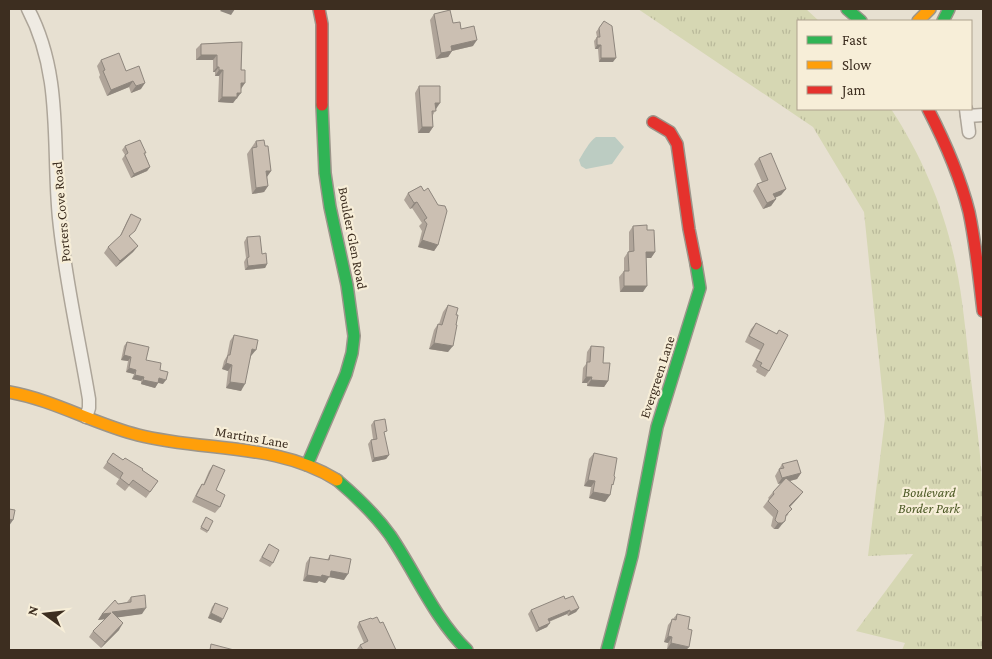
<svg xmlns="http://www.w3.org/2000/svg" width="992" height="659" viewBox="0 0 992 659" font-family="'Crimson Pro',serif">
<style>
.park{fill:url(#park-tufts)}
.water{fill:#bcccc2}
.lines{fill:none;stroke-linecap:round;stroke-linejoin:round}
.street-casing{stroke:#ada599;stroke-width:15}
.fast-casing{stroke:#9c958a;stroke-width:14}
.slow-casing{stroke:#9c958a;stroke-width:14}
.jam-casing{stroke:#9c958a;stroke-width:14}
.street{stroke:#efebe3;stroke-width:12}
.fast{stroke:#30b455;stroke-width:11}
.slow{stroke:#ff9f0a;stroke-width:11}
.jam{stroke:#e5322d;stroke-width:11}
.wall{fill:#afa499}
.shaded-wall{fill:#8e867d}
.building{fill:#cbbfb2;stroke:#8e867d}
.labels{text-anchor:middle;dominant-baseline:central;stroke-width:4.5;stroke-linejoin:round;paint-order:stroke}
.street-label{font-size:14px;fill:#3d2e20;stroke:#f7eed8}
.park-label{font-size:14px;font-style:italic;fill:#4d5a26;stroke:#f7eed8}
</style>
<defs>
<pattern id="park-tufts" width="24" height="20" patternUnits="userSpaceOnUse" patternTransform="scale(1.25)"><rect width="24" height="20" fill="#d6d7b3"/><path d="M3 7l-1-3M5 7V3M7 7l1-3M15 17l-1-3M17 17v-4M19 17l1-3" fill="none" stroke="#b9b99a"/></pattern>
</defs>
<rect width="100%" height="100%" fill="#e7e0d1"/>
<path class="park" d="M 638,9 L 806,9 L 819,21 L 798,21 L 798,109 L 891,109 C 922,156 945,210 956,266 C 963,300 966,336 970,371 C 975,414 982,458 983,503 C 985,552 983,601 983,650 L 902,650 L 905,643 L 856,631 L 913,554 L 868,556 L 885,418 L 864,212 L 813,127 Z"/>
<path class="water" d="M 596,137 L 615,137 L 624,147 L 612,164 L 586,169 L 581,166 L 579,160 C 584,152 589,142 596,137 Z"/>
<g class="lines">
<g class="street-casing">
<g id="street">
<path d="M 28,9 C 63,75 52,146 59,218 C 65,279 79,339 89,399 L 89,408 L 86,417"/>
<polyline points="966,109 969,132"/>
<polyline points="967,116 983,115"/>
</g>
</g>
<g class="fast-casing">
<g id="fast">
<polyline points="847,9 861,21"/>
<polyline points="943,21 949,9"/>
<polyline points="307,465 346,374 352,353 354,336 347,285 330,207 325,173 322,105"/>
<path d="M 337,480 C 357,497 374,513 390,535 C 416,573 434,618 467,650"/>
<polyline points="607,650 632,556 657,427 700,288 696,264"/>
</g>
</g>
<g class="slow-casing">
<g id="slow">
<polyline points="918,21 930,9"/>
<path d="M 9,392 C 54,400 94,424 138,435 C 205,452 276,442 337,480"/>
</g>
</g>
<g class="jam-casing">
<g id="jam">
<polyline points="319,9 322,24 322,105"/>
<path d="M 928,109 C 945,142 960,176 969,212 C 976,245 979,278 983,311"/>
<polyline points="653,122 670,132 677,144 689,229 696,264"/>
</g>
</g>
<use href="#street" class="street"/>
<use href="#fast" class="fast"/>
<use href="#slow" class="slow"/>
<use href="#jam" class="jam"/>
</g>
<g class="wall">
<polygon points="434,14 453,23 461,29 473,46 452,51 448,57 436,59 430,20"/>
<polygon points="604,21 613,62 599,62 598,49 595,49 594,41 597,37 596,32"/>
<polygon points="242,42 241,89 237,99 235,99 233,103 218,102 219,76 215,76 215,72 213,72 213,60 196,60 196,49 201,44"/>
<polygon points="101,60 126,71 141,89 131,93 129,87 107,96 99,77 100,75 97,66"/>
<polygon points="419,86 436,109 433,115 433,127 429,133 418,133 415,93"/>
<polygon points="256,141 265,146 271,171 267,176 268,186 264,192 252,194 247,154"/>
<polygon points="125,146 145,154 150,167 147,171 131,178 122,159 125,155 122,150"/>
<polygon points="759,158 786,189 781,195 775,198 776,199 771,206 763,209 753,191 757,184 762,182 754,164"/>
<polygon points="421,186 438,245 434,251 418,247 422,231 419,226 422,223 412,208 410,209 404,200 408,193"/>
<polygon points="131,214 130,238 138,246 133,252 116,267 104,253 108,247 119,238 127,221"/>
<polygon points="633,226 647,230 655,252 651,258 646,258 643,292 620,292 619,277 624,271 624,258 628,252 629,251 629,232"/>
<polygon points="247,237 262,254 267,264 265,268 245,270 244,262 246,258 244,242"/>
<polygon points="448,305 456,315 456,325 448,352 429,349 434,330 438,324 439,324 443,312"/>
<polygon points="756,323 776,334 779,330 769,371 765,377 756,372 757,369 752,366 760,350 745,342 751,329"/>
<polygon points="234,335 251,356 241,391 226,388 228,371 222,369 224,361 227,356 230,341"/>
<polygon points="127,342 146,360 160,370 163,384 158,383 155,388 141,384 141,381 132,379 134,374 126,372 128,361 121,360 124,346"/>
<polygon points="591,346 603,363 608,381 604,387 587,386 587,383 582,383 583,368 586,364 587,352"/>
<polygon points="374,421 389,455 386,459 372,462 368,444 371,440 373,439 371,425"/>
<polygon points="113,453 123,460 142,470 158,481 146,498 129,486 125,491 116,484 119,479 103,468"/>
<polygon points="594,453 610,495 605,502 589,498 591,487 584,486 589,459"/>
<polygon points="782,464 801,473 797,479 790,481 803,492 798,498 790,507 788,515 785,517 780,527 778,529 774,529 771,526 773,517 763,507 769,499 768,498 773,492 781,483 778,484 775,476"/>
<polygon points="213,465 216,490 220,507 215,513 192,502 198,490 202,484 203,485 209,471"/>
<polygon points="206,517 208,531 207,533 200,529"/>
<polygon points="269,544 273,563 270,567 259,561"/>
<polygon points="330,555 344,580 329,577 325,583 319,581 317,583 303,581 306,563 310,557 327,560"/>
<polygon points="131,597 142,614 117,617 119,630 101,648 89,637 93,631 105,619 98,620 102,614 118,604 127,602"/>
<polygon points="565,599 579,608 576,612 568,616 567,614 549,622 547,627 536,632 528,614 531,610"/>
<polygon points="215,603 221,623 208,618 212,607"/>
<polygon points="677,614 688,629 689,647 686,650 672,650 667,649 668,643 664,642 668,625"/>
<polygon points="372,619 380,623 396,650 358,650 357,649 360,645 364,643 357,627 359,622"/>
</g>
<g class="shaded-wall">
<polygon points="222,9 235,9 231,15 220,11"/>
<polygon points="477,40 473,46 447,52 451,46"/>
<polygon points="597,45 601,45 598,49 595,49"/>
<polygon points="452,51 448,57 436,59 441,53"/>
<polygon points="201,55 217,55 213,60 196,60"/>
<polygon points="601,58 616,58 613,62 599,62"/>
<polygon points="217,67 219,67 215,72 213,72"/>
<polygon points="219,70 223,70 219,76 215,76"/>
<polygon points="133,81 129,87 107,96 111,90"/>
<polygon points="145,83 141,89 131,93 136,86"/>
<polygon points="241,83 245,83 241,89"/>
<polygon points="237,93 241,93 233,103 218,102 222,97"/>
<polygon points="435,103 440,103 436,109 431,109"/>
<polygon points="422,127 433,127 429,133 418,133"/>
<polygon points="150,167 147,171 131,178 134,174"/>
<polygon points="266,171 271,171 267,177"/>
<polygon points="268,186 264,192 252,194 256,188"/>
<polygon points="786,189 781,195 769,200 773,194"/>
<polygon points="776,199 771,206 763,209 767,203"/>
<polygon points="417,202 412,208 410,209 414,203"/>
<polygon points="422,240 438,245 434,251 418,247"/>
<polygon points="138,246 133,252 116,267 120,261"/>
<polygon points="646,252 655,252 651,258 642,258"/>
<polygon points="267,264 265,268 245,270 248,266"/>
<polygon points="624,286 647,286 643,292 620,292"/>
<polygon points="434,343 453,346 448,352 429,349"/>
<polygon points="252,349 256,350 251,356 248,355"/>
<polygon points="124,355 131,357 128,361 121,360"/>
<polygon points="226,363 232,365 228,371 222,369"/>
<polygon points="129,368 136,370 134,374 126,372"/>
<polygon points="135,375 144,377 141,381 132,379"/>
<polygon points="586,377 592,377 587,383 582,383"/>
<polygon points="159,378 166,380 163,384 156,382"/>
<polygon points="143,380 158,383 155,388 141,384"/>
<polygon points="591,380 608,381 604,387 587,386"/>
<polygon points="230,382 245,384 241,391 226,388"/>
<polygon points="389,455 386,459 372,462 374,458"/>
<polygon points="801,473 797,479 778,484 782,478"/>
<polygon points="588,480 595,481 591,487 584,486"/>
<polygon points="593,492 610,495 605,502 589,498"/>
<polygon points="803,492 798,498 785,512 789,506"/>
<polygon points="9,519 13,520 9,526"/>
<polygon points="785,521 778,529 774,529 778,523"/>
<polygon points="331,571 348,574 344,580 329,577 325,583 319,581 317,583 303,581 307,575 322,575"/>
<polygon points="146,608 142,614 107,619 112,612"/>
<polygon points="579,608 576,612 568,616 570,612"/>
<polygon points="570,610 567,614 545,623 548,619"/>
<polygon points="111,613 106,619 98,620 102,614"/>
<polygon points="211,613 223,619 221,623 208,618"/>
<polygon points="123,623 119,630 101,648 105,642"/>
<polygon points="550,623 547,627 536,632 539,628"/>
<polygon points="668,636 672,637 668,643 664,642"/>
<polygon points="671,643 689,647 686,650 672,650 667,649"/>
</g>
<g class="building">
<polygon points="450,10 453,23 460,22 461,29 474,26 477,40 451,46 452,51 441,53 434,14"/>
<polygon points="604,21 612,26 616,58 601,58 601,45 597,45 597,37 600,37 599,28"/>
<polygon points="242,42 241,70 245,70 245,83 241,83 241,93 237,93 237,97 222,97 223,70 219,70 219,67 217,67 217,55 201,55 201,44"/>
<polygon points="119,53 126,71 139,66 145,83 136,86 133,81 111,90 103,71 105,70 101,60"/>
<polygon points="419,86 440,86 440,103 435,103 436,111 432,111 433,127 422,127"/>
<polygon points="140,140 146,153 144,153 150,167 134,174 125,155 128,153 125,146"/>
<polygon points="264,140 265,146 268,146 271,171 266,171 268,186 256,188 252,148 257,147 256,141"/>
<polygon points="771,153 786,189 773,194 776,199 767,203 757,184 768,180 759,158"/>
<polygon points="421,186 424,191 428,188 438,205 445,206 447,211 438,245 422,240 427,224 424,220 427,218 417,202 414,203 408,193"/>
<polygon points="131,214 141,219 135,231 129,236 138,246 120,261 108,247 121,235"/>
<polygon points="647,225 647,230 654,230 655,252 646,252 647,286 624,286 624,271 629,271 628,252 634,251 633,226"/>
<polygon points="260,236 262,254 266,253 267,264 248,266 247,258 249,257 247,237"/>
<polygon points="448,305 458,308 456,315 458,315 456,325 457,325 453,346 434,343 438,324 442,325"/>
<polygon points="756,323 777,334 779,330 788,335 769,371 760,366 762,363 756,360 764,344 749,336"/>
<polygon points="234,335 258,340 256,350 252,349 245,384 230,382 232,365 226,363 228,355 230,355"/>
<polygon points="127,342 149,347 146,360 161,363 160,370 168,372 166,380 159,378 158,383 143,380 144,377 135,375 136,370 129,368 131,357 124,355"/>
<polygon points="591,346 604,347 603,363 610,363 608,381 591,380 592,377 586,377 587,362 590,362"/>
<polygon points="385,419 387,431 384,432 389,455 374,458 371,440 377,439 374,421"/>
<polygon points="113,453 123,460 125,458 143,469 142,470 158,481 150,492 133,480 129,485 120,478 123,473 107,462"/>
<polygon points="594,453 617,458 614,476 615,477 613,485 612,484 610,495 593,492 595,481 588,480"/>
<polygon points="797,460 801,473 782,478 779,469 784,468 782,464"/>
<polygon points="213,465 225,470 216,490 225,495 220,507 196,496 202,484 204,485"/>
<polygon points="786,478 803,492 789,506 792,509 786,515 785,521 782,523 778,523 775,520 778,511 768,501 774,494 773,492"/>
<polygon points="9,509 15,510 13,520 9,519"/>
<polygon points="206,517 213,521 208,531 201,527"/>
<polygon points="269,544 279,550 273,563 262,557"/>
<polygon points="330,555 351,559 348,574 331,571 330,577 322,575 321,577 307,575 310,557 329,560"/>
<polygon points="145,595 146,608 112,612 123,623 105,642 93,631 111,613 102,614 115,600 118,604 131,602 131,597"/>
<polygon points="564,596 565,599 573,596 579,608 570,612 570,610 548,619 550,623 539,628 531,610"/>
<polygon points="215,603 228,608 223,619 211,613"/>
<polygon points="677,614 690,617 688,629 692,630 689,647 671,643 672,637 668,636 672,619 676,620"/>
<polygon points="377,617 380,623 383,622 396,650 363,650 360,645 368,641 359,622 371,618 372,619"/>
<polygon points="211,644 234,650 210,650"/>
</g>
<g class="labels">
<g class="street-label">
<text transform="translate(61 212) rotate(-95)">Porters Cove Road</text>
<text transform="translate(353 238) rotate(79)">Boulder Glen Road</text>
<text transform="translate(657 377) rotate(-72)">Evergreen Lane</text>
<text transform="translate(252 437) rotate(10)">Martins Lane</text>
</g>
<g class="park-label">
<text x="929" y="492">Boulevard<tspan x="929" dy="16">Border Park</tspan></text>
</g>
</g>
<rect width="992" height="659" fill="none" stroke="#3d2e20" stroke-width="20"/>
<rect x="797" y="20" width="175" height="90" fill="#f7eed8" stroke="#ada18e"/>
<rect x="807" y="36" width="25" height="8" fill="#30b455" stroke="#ada18e"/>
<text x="842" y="45" font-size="15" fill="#3d2e20">Fast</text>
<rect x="807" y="61" width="25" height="8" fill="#ff9f0a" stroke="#ada18e"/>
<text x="842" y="70" font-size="15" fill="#3d2e20">Slow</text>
<rect x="807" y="86" width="25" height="8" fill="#e5322d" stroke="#ada18e"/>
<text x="842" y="95" font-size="15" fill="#3d2e20">Jam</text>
<g transform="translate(45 614) rotate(285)" stroke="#f7eed8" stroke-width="4" paint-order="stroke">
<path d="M0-4L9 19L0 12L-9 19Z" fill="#3d2e20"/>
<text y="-8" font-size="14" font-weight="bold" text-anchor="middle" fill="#3d2e20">N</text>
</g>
</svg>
